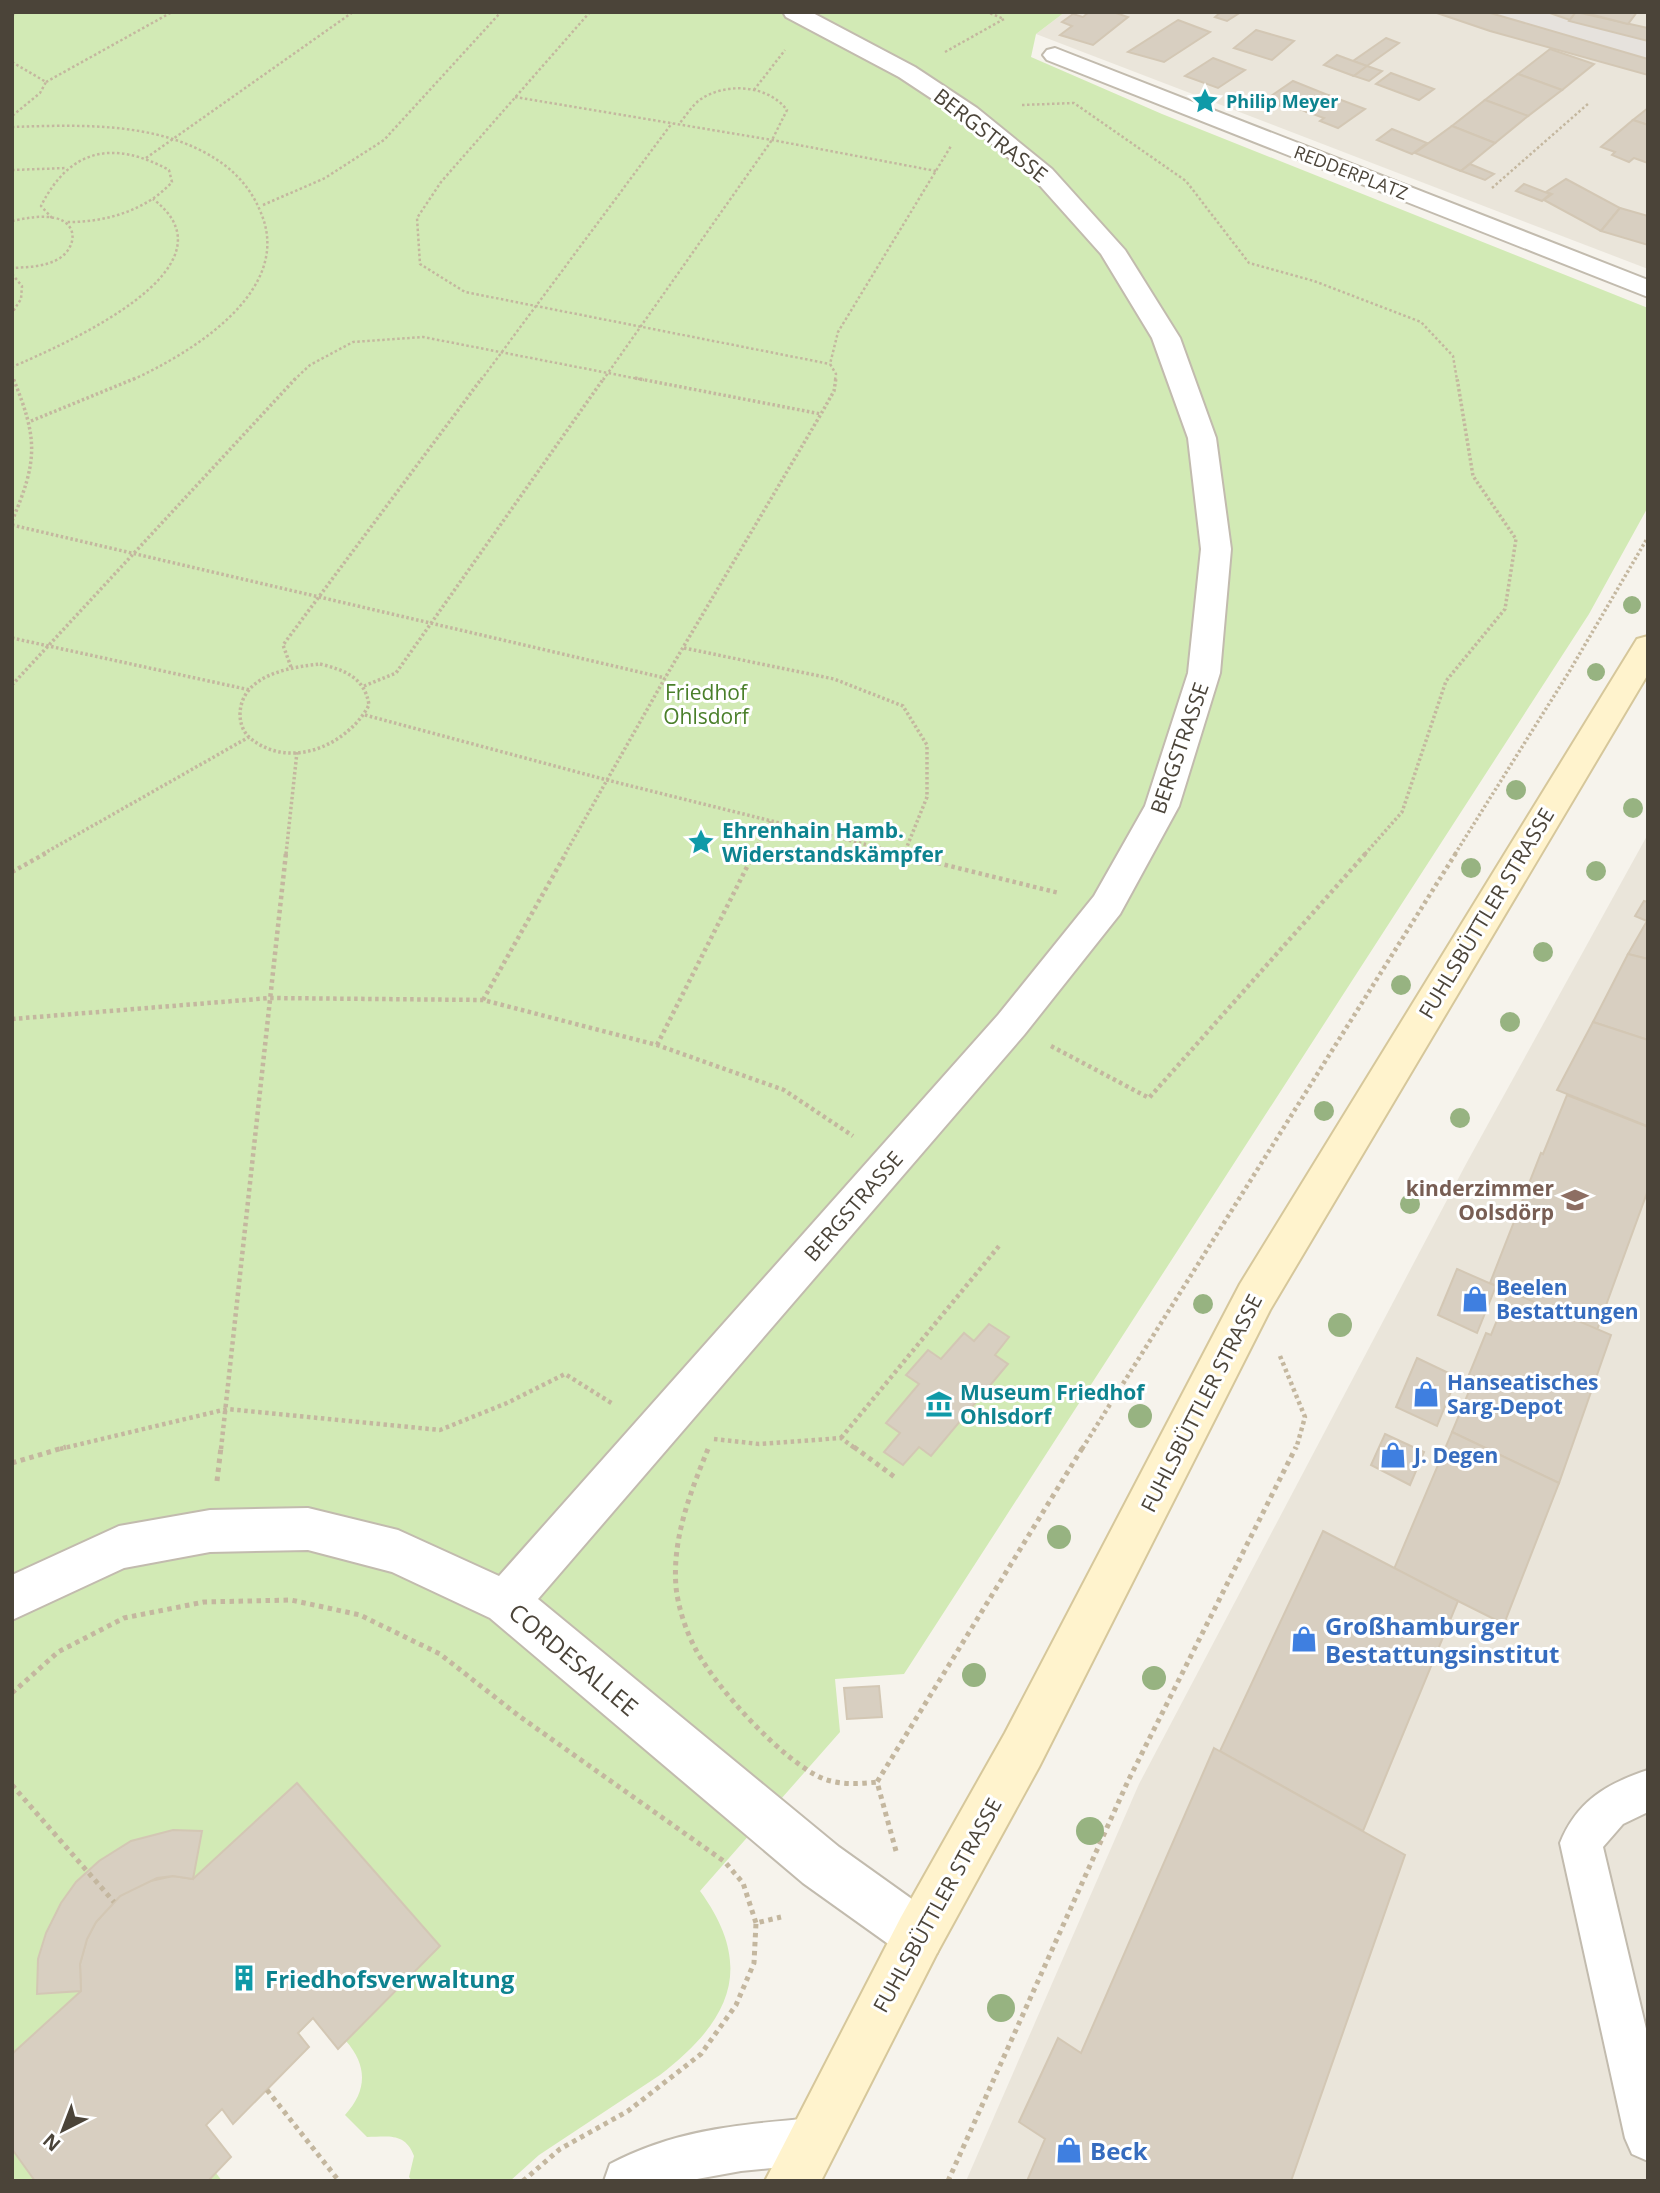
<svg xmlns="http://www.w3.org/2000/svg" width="1660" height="2193" viewBox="0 0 1660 2193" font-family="'Open Sans',sans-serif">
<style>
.residential{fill:#eae5da}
.industrial{fill:#e6e2dd}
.green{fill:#d2eab5}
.building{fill:#d8cfc1;stroke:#d3c7b4;stroke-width:2}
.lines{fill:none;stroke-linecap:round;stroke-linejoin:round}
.lane-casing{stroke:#c2bbae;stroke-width:4}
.street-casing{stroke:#c2bbae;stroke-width:4}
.secondary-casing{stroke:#d6c79b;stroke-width:4}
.path-far3{stroke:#c4b79f;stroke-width:2.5;stroke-dasharray:2.5 2.5;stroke-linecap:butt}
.path-far2{stroke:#c4b79f;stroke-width:3.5;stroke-dasharray:2.5 2.5;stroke-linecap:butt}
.path-far1{stroke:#c4b79f;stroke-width:4.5;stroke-dasharray:3.5 3.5;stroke-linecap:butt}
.path{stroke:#c4b79f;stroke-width:5;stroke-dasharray:4.5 4.5;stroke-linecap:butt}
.lane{fill:#fff;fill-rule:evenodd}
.street{fill:#fff;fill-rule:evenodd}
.secondary{fill:#fff3cd;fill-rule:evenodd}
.tree{fill:#97b381}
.labels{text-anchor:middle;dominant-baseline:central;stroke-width:6;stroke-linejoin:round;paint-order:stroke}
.far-culture-label{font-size:18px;font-weight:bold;fill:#0d838f;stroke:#fff;text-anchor:start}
.far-street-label{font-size:18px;fill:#4b4439;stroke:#fff}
.street-label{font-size:21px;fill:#4b4439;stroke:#fff}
.park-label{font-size:21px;fill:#4a7f2a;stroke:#fff}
.culture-label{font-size:21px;font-weight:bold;fill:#0d838f;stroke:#fff;text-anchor:start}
.education-label{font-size:21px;font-weight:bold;fill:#785e54;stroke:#fff;text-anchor:end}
.shop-label{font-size:21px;font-weight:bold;fill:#366cbe;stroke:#fff;text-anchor:start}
.near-shop-label{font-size:24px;font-weight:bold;fill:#366cbe;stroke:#fff;text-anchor:start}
.near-street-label{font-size:24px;fill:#4b4439;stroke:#fff}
.near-culture-label{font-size:24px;font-weight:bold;fill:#0d838f;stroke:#fff;text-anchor:start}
</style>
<rect width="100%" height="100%" fill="#f6f3ec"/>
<g class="residential">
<polygon points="1065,12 1648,12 1648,269 1036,34"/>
<polygon points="1648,834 1648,2181 966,2181 1139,1784 1466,1164"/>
</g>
<polygon class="industrial" points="1487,12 1547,12 1550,15 1648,41 1648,59"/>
<path class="green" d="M 12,12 L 1065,12 L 1036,34 L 1031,57 L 1162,114 L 1648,308 L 1648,507 L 1589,614 L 904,1674 L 835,1679 L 840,1732 L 700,1891 C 756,1968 730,2021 660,2075 L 539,2155 L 510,2181 L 412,2181 L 409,2177 L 414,2156 C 405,2132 388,2137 367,2137 L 345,2115 C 367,2091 368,2066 346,2041 L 338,2049 L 313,2018 L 299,2033 L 309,2047 L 233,2124 L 222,2109 L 206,2125 L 231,2157 L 216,2173 L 222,2181 L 12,2181 Z"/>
<g class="building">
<polygon points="1089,12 1113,12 1128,17 1093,45 1060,35 1072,26 1062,22 1073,14 1083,17"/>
<polygon points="1221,12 1241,12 1227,21 1215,17"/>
<polygon points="1434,12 1487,12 1648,59 1648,75 1490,31"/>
<polygon points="1547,12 1576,12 1570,20"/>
<polygon points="1576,12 1648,28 1648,41 1569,21"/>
<polygon points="1582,12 1637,12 1628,24"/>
<polygon points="1178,20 1210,32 1164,62 1128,52"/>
<polygon points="1256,30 1294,41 1272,60 1234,48"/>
<polygon points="1386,38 1399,43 1367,66 1353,61"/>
<polygon points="1550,49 1594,64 1562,90 1518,74"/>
<polygon points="1337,55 1367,66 1354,76 1324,65"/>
<polygon points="1213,58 1245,70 1218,88 1185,76"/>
<polygon points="1367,66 1382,71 1369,81 1354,76"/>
<polygon points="1391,73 1434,89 1419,100 1376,84"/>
<polygon points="1518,74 1562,90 1528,116 1485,100"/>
<polygon points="1293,81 1328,95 1307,112 1290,105 1286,108 1265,100"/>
<polygon points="1328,95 1365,109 1338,128 1320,121 1324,118 1307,112"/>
<polygon points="1485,100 1528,116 1495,143 1452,126"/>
<polygon points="1648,108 1648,125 1633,120"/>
<polygon points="1633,120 1648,125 1648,163 1634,158 1629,162 1612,155 1615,152 1601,147"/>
<polygon points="1452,126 1495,143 1461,171 1415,153"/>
<polygon points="1392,129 1427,143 1412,154 1377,140"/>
<polygon points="1470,164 1494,174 1485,180 1461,171"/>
<polygon points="1566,179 1620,208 1601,231 1544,200 1552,194 1546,192"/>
<polygon points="1524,184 1550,194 1542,201 1516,191"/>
<polygon points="1620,208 1648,216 1648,245 1601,231"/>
<polygon points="1644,901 1648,902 1648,959 1628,954 1647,921 1635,916"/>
<polygon points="1628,954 1648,959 1648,1040 1593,1022"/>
<polygon points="1593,1022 1648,1040 1647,1126 1557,1090"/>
<polygon points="1567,1095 1648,1127 1648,1190 1597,1330 1490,1283 1541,1153 1543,1154"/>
<polygon points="1457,1269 1496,1286 1477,1333 1438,1315"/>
<polygon points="1509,1291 1611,1335 1559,1483 1452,1432 1470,1389 1464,1387 1486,1333 1491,1335"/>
<polygon points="989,1324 1009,1337 995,1355 1008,1364 931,1456 919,1447 903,1465 884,1452 900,1433 886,1423 919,1384 906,1375 928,1350 941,1359 964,1333 974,1341"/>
<polygon points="1417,1358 1457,1377 1437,1426 1396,1407"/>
<polygon points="1452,1432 1559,1483 1504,1624 1394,1569"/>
<polygon points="1385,1434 1424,1452 1410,1485 1371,1465"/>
<polygon points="1323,1531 1458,1601 1363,1831 1220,1751"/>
<polygon points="879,1686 882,1717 847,1719 844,1688"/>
<polygon points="1214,1748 1405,1855 1291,2181 1027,2181 1045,2139 1019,2122 1058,2038 1081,2053"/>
<polygon points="297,1783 440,1946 338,2049 313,2018 298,2033 309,2047 233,2124 222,2109 206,2125 231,2157 208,2181 35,2181 12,2149 12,2054 81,1991 80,1964 87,1939 96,1922 120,1896 142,1883 173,1876 193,1879"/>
<polygon points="173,1830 202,1831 193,1879 173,1876 157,1878 120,1896 96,1922 87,1939 80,1964 81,1991 37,1994 38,1959 46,1933 61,1903 76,1882 99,1861 131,1841"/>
</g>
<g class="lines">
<g class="lane-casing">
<g id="lane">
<path d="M 1648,1770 L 1648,1812 L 1623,1824 L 1603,1847 L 1648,2037 L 1648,2161 L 1632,2154 L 1625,2138 L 1560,1843 C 1577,1801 1606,1784 1648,1770 Z"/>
<path d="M 812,2118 L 828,2125 L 835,2141 L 828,2157 L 812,2164 L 741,2171 L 686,2181 L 604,2181 L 610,2164 C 677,2129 738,2125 812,2118 Z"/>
</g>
</g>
<g class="street-casing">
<g id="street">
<polygon points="783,12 811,12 915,67 977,108 1052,169 1125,250 1180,338 1216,438 1231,549 1220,673 1179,806 1120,914 1024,1035 538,1599 839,1847 937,1917 944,1935 937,1953 919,1960 901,1953 803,1883 490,1618 392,1572 308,1550 210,1552 124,1568 12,1620 12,1575 119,1526 210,1510 308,1508 398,1530 499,1576 998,1015 1094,896 1145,806 1188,673 1201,549 1188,438 1152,338 1101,254 1034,179 961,118 899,77 786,17"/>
<polygon points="1055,48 1648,280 1648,297 1047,60 1043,55 1047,50"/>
</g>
</g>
<g class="secondary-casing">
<polygon id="secondary" points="1648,636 1648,674 1270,1310 1039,1767 937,1953 821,2181 765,2181 901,1917 1005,1733 1240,1284 1637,639"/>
</g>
<g class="path-far3">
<polyline points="590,12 441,182 417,218 420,264 465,292 830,364"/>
<polyline points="12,15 18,12"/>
<polyline points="945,52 1004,19 987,12"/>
<polyline points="12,62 46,82 40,93 12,116"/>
<polyline points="46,82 172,12"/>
<polyline points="754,90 785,50"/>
<polyline points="515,97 772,140 936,171"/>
<polyline points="1022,105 1074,103 1186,181 1249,263 1314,281 1421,322 1453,356 1457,380"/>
<path d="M 12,127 C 73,125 144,122 200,150 C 228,164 249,183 261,213 C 294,291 191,353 132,380"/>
<polyline points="146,158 353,12"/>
<polyline points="12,170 67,168"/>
<polyline points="1492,188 1589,103"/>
<polyline points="263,205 325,178 384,140 501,12"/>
<path d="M 52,218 L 41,206 C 70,148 114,140 169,170 L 172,182 C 146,211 103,223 65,222"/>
<path d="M 12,221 C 27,218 40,215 55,218 C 78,223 77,246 60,258 C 46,267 28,267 12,268"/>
<polyline points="12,274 22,286 21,299 12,313"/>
<path d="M 12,367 C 60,346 244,268 153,199"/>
<polyline points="12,375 14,380"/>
<polyline points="294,380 310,365 353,342 423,337 644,380"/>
<polyline points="481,380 672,123"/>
<path d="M 603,380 L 772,140 L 787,110 C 768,85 727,82 701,99 C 692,105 686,116 679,124"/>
<polyline points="835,380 836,374 830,364 838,332 951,146"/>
</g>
<g class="path-far2">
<polyline points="635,378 821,414"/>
<polyline points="31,421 136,378"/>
<path d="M 12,521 C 38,460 38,439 13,378"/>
<polyline points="12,525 665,678"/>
<polyline points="12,638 250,690"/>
<polyline points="684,648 834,679 903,706 927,745 927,797 904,854"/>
<path d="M 320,664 C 345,670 365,678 369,705 C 348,745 290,771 250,738 C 243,732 240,723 240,714 C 241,675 290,667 320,664 Z"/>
<polyline points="291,667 283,645 482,378"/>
<polyline points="12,685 296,378"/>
<polyline points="364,686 396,673 604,378"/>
<polyline points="365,715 607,780 904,854"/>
<polyline points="43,854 249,737"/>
<polyline points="286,854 297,752"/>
<polyline points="565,854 665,678 821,414 834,391 836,378"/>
<polyline points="753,854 770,821"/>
<polyline points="1365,854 1402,812 1446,681 1505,609 1516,539 1473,476 1457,378"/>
<polyline points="1455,854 1569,672 1648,537"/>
</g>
<g class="path-far1">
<polyline points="897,853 1059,893"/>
<polyline points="12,872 46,853"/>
<polyline points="483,1000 566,853"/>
<polyline points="12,1019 270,998 483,1000 657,1045 784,1090 853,1136"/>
<polyline points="657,1045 754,853"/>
<polyline points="1051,1046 1149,1098 1366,853"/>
<polyline points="1280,1356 1305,1417 1296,1449"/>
<polyline points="841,1438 999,1246"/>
<polyline points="714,1439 759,1444 841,1438 856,1449"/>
<polyline points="60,1449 227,1409 440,1430 507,1403 565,1374 613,1404"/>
<polyline points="221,1449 286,853"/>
<polyline points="1082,1449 1456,853"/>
</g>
<g class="path">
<polyline points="854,1447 896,1478"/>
<path d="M 708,1449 C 690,1493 672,1539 676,1587 C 678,1607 686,1631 695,1648 C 716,1688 783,1762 824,1779 C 841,1785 860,1784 877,1782"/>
<polyline points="12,1463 66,1447"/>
<polyline points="217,1481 221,1447"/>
<polyline points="12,1693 58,1652 124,1618 204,1602 291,1600 360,1615 440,1654 519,1716 725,1862 743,1883 756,1923"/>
<polyline points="12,1785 114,1902"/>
<polyline points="896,1851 877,1782 1083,1447"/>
<polyline points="267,2090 339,2181"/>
<polyline points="523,2181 560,2149 628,2111 701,2054 736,2005 754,1963 756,1923 781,1917"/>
<polyline points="948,2181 1128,1781 1296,1447"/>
</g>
<use href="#lane" class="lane"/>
<use href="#street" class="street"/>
<use href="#secondary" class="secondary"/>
</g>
<g class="tree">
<circle cx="1632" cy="605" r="9"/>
<circle cx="1596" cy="672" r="9"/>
<circle cx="1516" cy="790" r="10"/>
<circle cx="1633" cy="808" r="10"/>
<circle cx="1471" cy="868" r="10"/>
<circle cx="1596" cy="871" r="10"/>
<circle cx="1543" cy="952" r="10"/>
<circle cx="1401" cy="985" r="10"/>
<circle cx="1510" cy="1022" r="10"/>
<circle cx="1324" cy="1111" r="10"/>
<circle cx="1460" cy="1118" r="10"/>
<circle cx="1410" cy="1204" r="10"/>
<circle cx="1203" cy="1304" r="10"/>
<circle cx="1340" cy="1325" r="12"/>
<circle cx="1140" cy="1416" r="12"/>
<circle cx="1059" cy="1537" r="12"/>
<circle cx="974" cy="1675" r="12"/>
<circle cx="1154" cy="1678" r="12"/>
<circle cx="1090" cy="1831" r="14"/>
<circle cx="1001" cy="2008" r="14"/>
</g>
<defs>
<g id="sight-bare" transform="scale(2.1)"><path d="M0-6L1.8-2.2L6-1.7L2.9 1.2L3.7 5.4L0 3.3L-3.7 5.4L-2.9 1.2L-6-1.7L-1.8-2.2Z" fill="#0f9aa8" stroke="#fff" stroke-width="2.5" paint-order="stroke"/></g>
<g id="school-bare" transform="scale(2.1)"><path d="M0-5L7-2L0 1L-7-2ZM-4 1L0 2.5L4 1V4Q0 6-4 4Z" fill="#8d6e63" stroke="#fff" stroke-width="2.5" paint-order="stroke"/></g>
<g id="shop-bare" transform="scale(2.1)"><path d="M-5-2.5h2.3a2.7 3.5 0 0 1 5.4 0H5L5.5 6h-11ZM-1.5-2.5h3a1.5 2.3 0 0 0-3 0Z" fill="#3f7fe0" stroke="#fff" stroke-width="2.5" paint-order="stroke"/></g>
<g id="museum-bare" transform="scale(2.1)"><path d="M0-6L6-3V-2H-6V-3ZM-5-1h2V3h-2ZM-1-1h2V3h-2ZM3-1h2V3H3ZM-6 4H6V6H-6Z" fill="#0f9aa8" stroke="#fff" stroke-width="2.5" paint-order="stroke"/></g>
<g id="building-bare" transform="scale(2.1)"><path d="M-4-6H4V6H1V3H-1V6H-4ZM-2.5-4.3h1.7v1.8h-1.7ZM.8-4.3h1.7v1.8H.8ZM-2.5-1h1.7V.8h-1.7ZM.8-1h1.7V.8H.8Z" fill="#0f9aa8" stroke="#fff" stroke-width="2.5" paint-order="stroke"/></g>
</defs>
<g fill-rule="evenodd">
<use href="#sight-bare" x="1205" y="101"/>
<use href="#sight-bare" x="701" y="842"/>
<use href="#school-bare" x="1575" y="1200"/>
<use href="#shop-bare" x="1475" y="1299"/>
<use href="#shop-bare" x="1426" y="1394"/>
<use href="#museum-bare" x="939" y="1404"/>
<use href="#shop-bare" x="1393" y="1455"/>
<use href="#shop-bare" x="1304" y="1639"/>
<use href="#building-bare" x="244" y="1978"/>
<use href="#shop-bare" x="1069" y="2150"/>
</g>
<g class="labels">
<g class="far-culture-label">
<text x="1226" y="101">Philip Meyer</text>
</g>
<g class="far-street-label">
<text transform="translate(1351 172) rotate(21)">REDDERPLATZ</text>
</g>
<g class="street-label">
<text transform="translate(991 135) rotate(38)">BERGSTRASSE</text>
<text transform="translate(1179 748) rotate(-71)">BERGSTRASSE</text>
<text transform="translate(1486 913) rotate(-59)">FUHLSBÜTTLER STRASSE</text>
<text transform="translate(853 1206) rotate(-49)">BERGSTRASSE</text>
<text transform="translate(1201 1403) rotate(-63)">FUHLSBÜTTLER STRASSE</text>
<text transform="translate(937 1905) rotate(-61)">FUHLSBÜTTLER STRASSE</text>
</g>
<g class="park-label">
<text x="706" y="692">Friedhof<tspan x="706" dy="24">Ohlsdorf</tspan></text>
</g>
<g class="culture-label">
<text x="722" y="830">Ehrenhain Hamb.<tspan x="722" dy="24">Widerstandskämpfer</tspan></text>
<text x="960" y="1392">Museum Friedhof<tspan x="960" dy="24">Ohlsdorf</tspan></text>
</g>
<g class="education-label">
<text x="1554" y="1188">kinderzimmer<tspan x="1554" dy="24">Oolsdörp</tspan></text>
</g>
<g class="shop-label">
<text x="1496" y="1287">Beelen<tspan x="1496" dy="24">Bestattungen</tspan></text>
<text x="1447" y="1382">Hanseatisches<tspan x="1447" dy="24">Sarg-Depot</tspan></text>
<text x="1414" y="1455">J. Degen</text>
</g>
<g class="near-shop-label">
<text x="1325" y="1625">Großhamburger<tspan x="1325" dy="28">Bestattungsinstitut</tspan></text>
<text x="1090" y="2150">Beck</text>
</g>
<g class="near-street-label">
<text transform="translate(574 1659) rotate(40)">CORDESALLEE</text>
</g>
<g class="near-culture-label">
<text x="265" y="1978">Friedhofsverwaltung</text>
</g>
</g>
<rect width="1660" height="2193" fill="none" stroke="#4b4439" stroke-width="28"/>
<g transform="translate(63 2130) rotate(222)" stroke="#ffffff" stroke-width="5" paint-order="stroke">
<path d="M0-5L12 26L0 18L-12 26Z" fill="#4b4439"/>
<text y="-10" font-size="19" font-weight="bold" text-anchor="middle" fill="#4b4439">N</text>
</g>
</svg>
